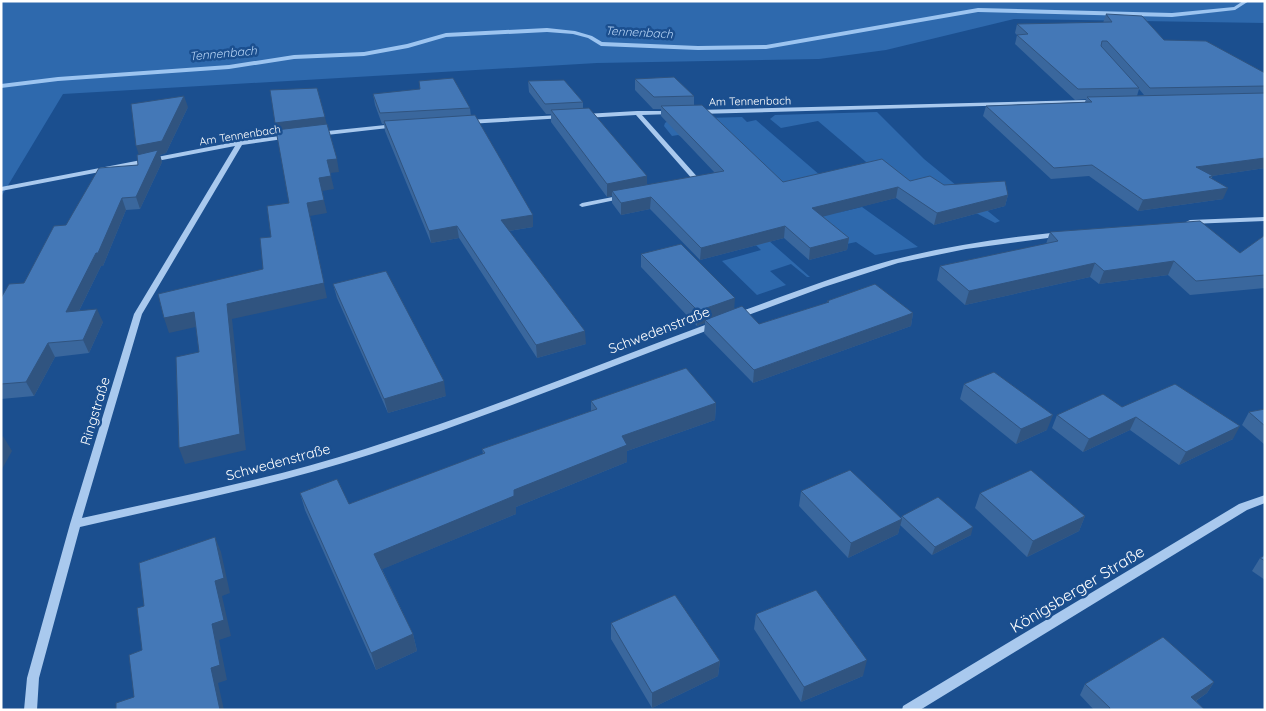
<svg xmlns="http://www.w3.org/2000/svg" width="1266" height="711" viewBox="0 0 1266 711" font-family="Quicksand,sans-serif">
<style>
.green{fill:#2e69ad}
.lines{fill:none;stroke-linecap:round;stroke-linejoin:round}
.stream{fill:#9cc4f0;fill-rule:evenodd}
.minor{fill:#a9c9ee;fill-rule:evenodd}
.wall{fill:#3a679d;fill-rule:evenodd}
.shaded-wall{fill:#305480}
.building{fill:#4478b7;stroke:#305480}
.labels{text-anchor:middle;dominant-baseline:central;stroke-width:5;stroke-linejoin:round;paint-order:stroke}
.far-street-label{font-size:11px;fill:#fff;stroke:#1b4f8f}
.far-water-label{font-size:12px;font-style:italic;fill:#b5d3f5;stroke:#1b4f8f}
.street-label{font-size:14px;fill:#fff;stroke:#1b4f8f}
.near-street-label{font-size:16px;fill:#fff;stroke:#1b4f8f}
</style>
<rect width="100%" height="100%" fill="#1b4f8f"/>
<g class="green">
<polygon points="1,1 1265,1 1265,23 1014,19 886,50 819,59 597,63 63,94 1,197"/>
<polygon points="877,112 924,159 1000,221 995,223 927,187 837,213 862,207 918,247 875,255 856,242 842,245 742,217 810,277 807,277 791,264 770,271 786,285 757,295 722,261 761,250 734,224 763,176 678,135 672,136 664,126 665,123 671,119 742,117 747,122 756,120 821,176 872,167 818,121 781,128 770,119 775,115"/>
</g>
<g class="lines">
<polygon class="stream" points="1243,1 1249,1 1235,10 1172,17 978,12 766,49 698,50 601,46 588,38 573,34 547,32 446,37 408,48 364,56 294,59 229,69 58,81 1,88 1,84 58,77 229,65 294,55 364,52 407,44 446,33 547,28 575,31 592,36 602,42 698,46 766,45 978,8 1172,13 1234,7"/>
<g class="minor">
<polygon points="1087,100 1090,102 1089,103 698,114 695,112 698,110"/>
<polygon points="637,111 674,111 674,113 672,114 642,115 701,181 701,183 692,184 692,182 694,181 636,115 585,118 582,116 585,114"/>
<polygon points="562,115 564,116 564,118 468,124 465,122 468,120"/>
<polygon points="395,124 398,126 397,127 318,136 315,134 318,132"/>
<path d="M 288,135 L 290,136 L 290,138 L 242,145 L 142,314 L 82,518 C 177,497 272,479 365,449 C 483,412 597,365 713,322 L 716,321 L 720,324 L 719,326 C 604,369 490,416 372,454 C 277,485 177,504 80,527 L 39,678 L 37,710 L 24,710 L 27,678 L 70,524 L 134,314 L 235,146 L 1,191 L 1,187 L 240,141 Z"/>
<polygon points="623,195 625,196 625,198 582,207 579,205 582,203"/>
<polygon points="1265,217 1265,221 1190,224 1186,222 1190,220"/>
<path d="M 1060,232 L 1064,234 L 1063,236 L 966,249 L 898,263 L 824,287 L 740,318 L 737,318 L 733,316 L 734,314 C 786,295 838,275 892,260 C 947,246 1003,238 1060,232 Z"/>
<polygon points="1265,495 1265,503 1247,510 920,710 902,710 903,706 1239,504"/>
</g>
</g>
<g class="wall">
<path d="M 1106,14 L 1164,40 L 1265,73 L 1265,168 L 1212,176 L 1212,179 L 1223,199 L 1138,211 L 1089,176 L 1051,179 L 983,116 L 986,106 L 1085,102 L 1086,99 L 1075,100 L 1015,44 L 1017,35 L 1015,33 L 1017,24 L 1103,23 ZM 1139,89 L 1144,95 L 1137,96 Z"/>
<polygon points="635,79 694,96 694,105 783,182 910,181 1008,195 1005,206 934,225 896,198 822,216 849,238 847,250 809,260 784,238 700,260 650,209 621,215 612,203 612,196 607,197 551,122 551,114 546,114 529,92 528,81 583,102 583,108 647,176 647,185 715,173 661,116 661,109 653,109 635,90"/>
<polygon points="373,94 470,108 471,116 533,227 509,231 586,344 537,358 459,238 431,243 385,131 384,124 382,124 375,105"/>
<polygon points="188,107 166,153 160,155 162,162 140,209 126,210 103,266 101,266 79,311 103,322 89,353 55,357 34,396 1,399 1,298 24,283 66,225 138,165 139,154"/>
<polygon points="1050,232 1240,253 1265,235 1265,288 1190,295 1168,275 1099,284 1090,277 965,305 937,280 940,266 1046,244"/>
<polygon points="641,254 759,324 827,303 827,301 913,313 911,326 753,383 704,333 705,323 697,326 641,267"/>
<polygon points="333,284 446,396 388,413 337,298"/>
<polygon points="964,384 1047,430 1016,444 960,399"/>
<polygon points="591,401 716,403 715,420 627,451 627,462 516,507 516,514 382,569 413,634 417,651 376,670 305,510 300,493 349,504 483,454 482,449 591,411"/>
<polygon points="1122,407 1233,439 1179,465 1130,430 1083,452 1052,428 1057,415"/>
<polygon points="1265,409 1265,445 1242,425 1249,412"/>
<polygon points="801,491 901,518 902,516 971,535 932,555 900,525 898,534 848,558 799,506"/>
<polygon points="980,493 1085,516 1079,531 1027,557 975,508"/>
<polygon points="1265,555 1265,580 1252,571 1260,558"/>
<polygon points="756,614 863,676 801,702 754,629"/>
<polygon points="611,623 720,661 718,676 652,708 611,639"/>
<polygon points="1214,682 1207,693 1196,701 1205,710 1094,710 1080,695 1085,684"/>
</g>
<g class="shaded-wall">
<polygon points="184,96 188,107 166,153 160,155 162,162 140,209 136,197 140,158 136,146"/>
<polygon points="325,117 328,129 278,135 275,123"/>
<polygon points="1265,158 1265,168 1192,179 1196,167"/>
<polygon points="337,159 339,172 330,173 327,160"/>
<polygon points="331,176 334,189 322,191 319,178"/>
<polygon points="647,176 647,189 612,191 612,196 607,197 607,184"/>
<polygon points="898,187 896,198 810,220 812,208"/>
<polygon points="1228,188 1223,199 1138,211 1143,200"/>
<polygon points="1008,195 1005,206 934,225 937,213"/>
<polygon points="651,197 650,209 621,215 621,203"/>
<polygon points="122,198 126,210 103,266 101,266 72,325 66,312"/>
<polygon points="324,200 327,213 310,216 327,298 232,319 246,450 185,464 179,448 227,304 324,283 307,203"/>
<polygon points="533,215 533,227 502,232 501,220"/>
<polygon points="457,226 459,238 431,243 429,231"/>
<polygon points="785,226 784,238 700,260 701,248"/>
<polygon points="849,238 847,250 809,260 810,248"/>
<polygon points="1174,261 1168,275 1099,284 1104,271"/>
<polygon points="1095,263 1090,277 965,305 969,291"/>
<polygon points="735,298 734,312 705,320 705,323 697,326 698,311"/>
<polygon points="97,309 103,322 89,353 83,340"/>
<polygon points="194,312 200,326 169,333 164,318"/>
<polygon points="913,313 911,326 753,383 754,370"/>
<polygon points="585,331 586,344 537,358 536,345"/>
<polygon points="48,343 55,357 34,396 26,382"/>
<polygon points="444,381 446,396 388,413 384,399"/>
<polygon points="716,403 715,420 627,451 627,462 516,507 516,514 378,571 374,554 514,490 622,436"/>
<polygon points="1053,415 1047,430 1016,444 1021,429"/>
<polygon points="1136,417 1130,430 1083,452 1089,439"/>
<polygon points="1240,426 1233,439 1179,465 1186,452"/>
<polygon points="3,436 12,451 1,471 1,440"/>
<polygon points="1085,516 1079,531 1027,557 1033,541"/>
<polygon points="902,519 898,534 848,558 851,543"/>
<polygon points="973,527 971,535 932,555 935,547"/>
<polygon points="215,537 221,552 230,593 222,596 231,636 219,640 227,680 218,683 224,710 220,710 211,668 215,581"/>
<polygon points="413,634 417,651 376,670 371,653"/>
<polygon points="867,660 863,676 801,702 804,687"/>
<polygon points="720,661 718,676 652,708 652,693"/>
<polygon points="1214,682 1207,693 1184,709 1191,697"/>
</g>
<g class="building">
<polygon points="1106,14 1142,16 1164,40 1206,41 1265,73 1265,86 1150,88 1107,41 1102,41 1101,46 1139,88 1078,89 1017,35 1028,34 1017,24 1112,22"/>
<polygon points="674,77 694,96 654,97 635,79"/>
<polygon points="453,78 470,108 380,113 373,94 420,89 419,81"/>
<polygon points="564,80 583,102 545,104 528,81"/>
<polygon points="317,88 325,117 275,123 270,90"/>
<polygon points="1265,93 1265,158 1196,167 1213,176 1209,177 1228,188 1143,200 1092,165 1054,168 986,106 1092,102 1087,97"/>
<polygon points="184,96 162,141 136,146 131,104"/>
<polygon points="702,105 783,182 882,159 910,181 930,176 944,185 1005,181 1008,195 937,213 898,187 812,208 849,238 810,248 785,226 701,248 651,197 621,203 612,191 724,171 661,106"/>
<polygon points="589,108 647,176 607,184 551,110"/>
<polygon points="475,115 533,215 501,220 585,331 536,345 457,226 429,231 384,121"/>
<polygon points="327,124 337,159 327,160 331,176 319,178 324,200 307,203 324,283 227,304 240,434 179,448 176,357 199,352 194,312 164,318 158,294 263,269 260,238 271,237 267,206 289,203 276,130"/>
<polygon points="158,150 136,197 122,198 98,253 96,253 66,312 97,309 83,340 48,343 26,382 1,384 1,298 9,284 24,283 54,226 66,225 99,168 138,165 137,155"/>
<polygon points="1200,221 1240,253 1265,235 1265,275 1196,281 1174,261 1104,271 1095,263 969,291 940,266 1058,241 1050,232"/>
<polygon points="681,244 735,298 698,311 641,254"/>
<polygon points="386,271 444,381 384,399 333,284"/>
<polygon points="875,284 913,313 754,370 705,320 742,306 759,324 829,302 827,301"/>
<polygon points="686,368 716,403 622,436 627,445 514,490 514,496 374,554 413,634 371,653 300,493 337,479 349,504 485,453 482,449 597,409 591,401"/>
<polygon points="994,372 1053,415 1021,429 964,384"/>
<polygon points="1175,384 1240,426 1186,452 1136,417 1089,439 1057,415 1103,394 1122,407"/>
<polygon points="1265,409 1265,426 1249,412"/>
<polygon points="850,470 902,519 851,543 801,491"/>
<polygon points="1031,470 1085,516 1033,541 980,493"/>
<polygon points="938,497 973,527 935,547 902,516"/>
<polygon points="215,537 224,578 215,581 224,620 212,624 220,665 211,668 220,710 116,710 116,703 134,697 129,655 142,650 137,608 144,606 139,563"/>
<polygon points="1265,555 1265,561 1260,558"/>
<polygon points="816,590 867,660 804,687 756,614"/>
<polygon points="675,595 720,661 652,693 611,623"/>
<polygon points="1163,637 1214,682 1191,697 1205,710 1109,710 1110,708 1085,684"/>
</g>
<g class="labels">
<g class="far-street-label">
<text transform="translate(750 101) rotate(-1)">Am Tennenbach</text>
<text transform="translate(240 135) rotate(-9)">Am Tennenbach</text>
</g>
<g class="far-water-label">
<text transform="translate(639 32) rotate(3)">Tennenbach</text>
<text transform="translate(223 53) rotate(-5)">Tennenbach</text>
</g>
<g class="street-label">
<text transform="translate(659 330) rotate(-21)">Schwedenstraße</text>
<text transform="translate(95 411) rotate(-73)">Ringstraße</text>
<text transform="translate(278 462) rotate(-15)">Schwedenstraße</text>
</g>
<g class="near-street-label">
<text transform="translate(1077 589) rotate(-31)">Königsberger Straße</text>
</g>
</g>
<rect width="1266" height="711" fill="none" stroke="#ffffff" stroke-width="5"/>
</svg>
